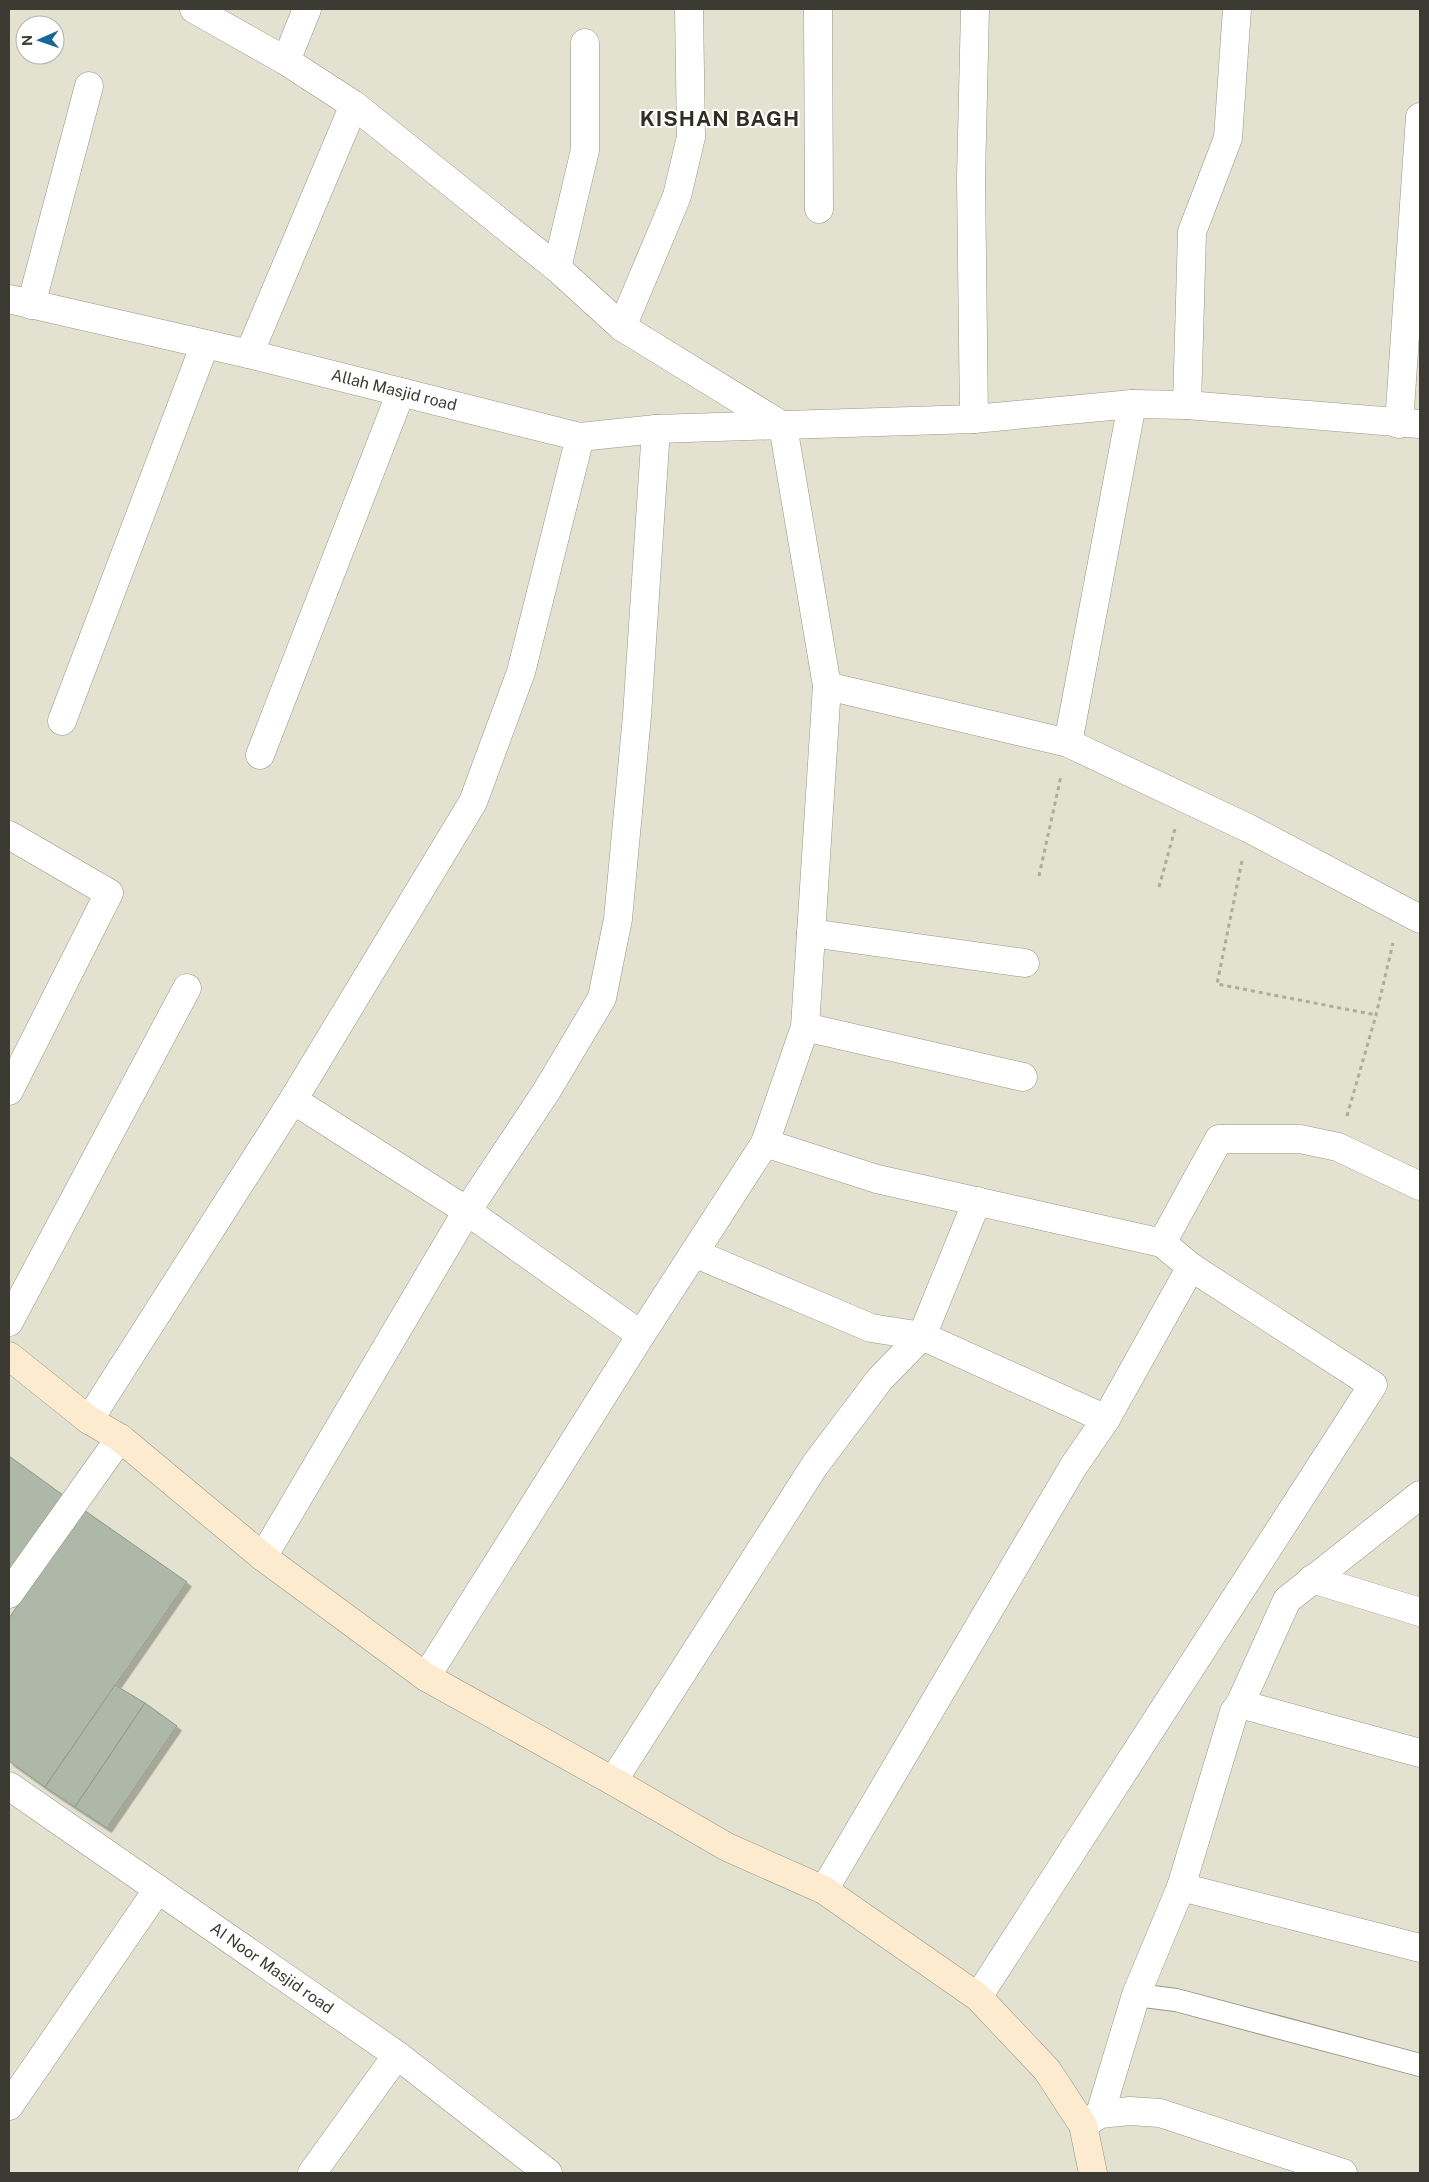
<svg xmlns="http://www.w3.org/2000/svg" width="1429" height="2182" viewBox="0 0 1429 2182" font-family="'Public Sans',sans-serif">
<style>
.building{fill:#aeb8a8;stroke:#909a8a;filter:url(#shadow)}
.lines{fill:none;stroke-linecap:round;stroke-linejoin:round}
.service-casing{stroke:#979786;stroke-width:24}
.minor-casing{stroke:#979786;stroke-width:29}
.secondary-casing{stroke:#979786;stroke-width:29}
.path{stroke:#adac9e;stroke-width:3;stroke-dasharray:4 4;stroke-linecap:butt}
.service{stroke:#fff;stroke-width:22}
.minor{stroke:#fff;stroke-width:28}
.secondary{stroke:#fcebce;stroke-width:28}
.labels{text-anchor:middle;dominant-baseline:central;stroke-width:4;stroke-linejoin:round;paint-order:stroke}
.street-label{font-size:16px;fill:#3b3b34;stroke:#fff}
.district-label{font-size:21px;font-weight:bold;letter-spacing:1px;fill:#302f21;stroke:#fff}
</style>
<defs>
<filter id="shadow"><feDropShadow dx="4.5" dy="4.5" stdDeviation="0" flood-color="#0004"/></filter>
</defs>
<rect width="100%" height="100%" fill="#e3e2d0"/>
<g class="building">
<polygon points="9,1456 63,1495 9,1570"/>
<polygon points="84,1510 187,1582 45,1787 9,1761 9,1618"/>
<polygon points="115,1685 145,1703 75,1807 45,1787"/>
<polygon points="145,1703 177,1726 107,1828 75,1807"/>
</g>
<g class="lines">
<g class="service-casing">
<polyline id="service" points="1136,1995 1176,2000 1420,2065"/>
</g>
<g class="minor-casing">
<g id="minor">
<polyline points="194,9 286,61 354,105 557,268 622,327 783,426 827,686 805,1027 765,1143 641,1335 426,1677"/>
<polyline points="818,9 819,209"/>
<polyline points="286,61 307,9"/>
<polyline points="557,268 585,150 585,43"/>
<polyline points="9,299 249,354 580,437 656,429 974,419 1132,404 1187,405 1420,424"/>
<polyline points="31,305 89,86"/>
<polyline points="622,327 677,196 691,137 689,9"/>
<polyline points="249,354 354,105"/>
<polyline points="1187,405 1192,232 1228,138 1237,9"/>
<polyline points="974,419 971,178 975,9"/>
<polyline points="1399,424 1420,117"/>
<polyline points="827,686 1068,743 1248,828 1420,919"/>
<polyline points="62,721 205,344"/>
<polyline points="1068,743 1132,404"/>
<polyline points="260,755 401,392"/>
<polyline points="9,835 109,893 9,1091"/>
<polyline points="811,933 1025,963"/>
<polyline points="805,1027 1023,1077"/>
<polyline points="293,1100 467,1211 641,1335"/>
<polyline points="765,1143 877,1179 1162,1243 1191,1267 1373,1385 978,1997"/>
<polyline points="1162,1243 1219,1139 1300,1139 1338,1147 1420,1186"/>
<polyline points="694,1253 871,1328 922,1336 1106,1419 1073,1467 824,1890"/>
<polyline points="9,1322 187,988"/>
<polyline points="1106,1419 1191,1267"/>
<polyline points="89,1420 293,1100 473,802 521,672 580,437"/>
<polyline points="263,1557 467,1211 546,1092 602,998 618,919 637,716 656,429"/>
<polyline points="1312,1579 1420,1612"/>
<polyline points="9,1594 120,1438"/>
<polyline points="1240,1704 1420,1753"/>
<polyline points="613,1781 815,1465 880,1379 922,1336 977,1201"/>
<polyline points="9,1786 397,2055 548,2173"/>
<polyline points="1181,1887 1420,1948"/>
<polyline points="9,2106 158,1889"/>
<polyline points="1100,2114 1136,1995 1181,1887 1234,1712 1240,1704 1287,1600 1420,1495"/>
<polyline points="1086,2123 1100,2114 1130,2111 1160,2113 1343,2173"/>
<polyline points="312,2173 397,2055"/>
</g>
</g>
<g class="secondary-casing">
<polyline id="secondary" points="9,1356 89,1420 120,1438 263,1557 426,1677 613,1781 727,1847 824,1890 978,1997 1047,2070 1083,2125 1093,2173"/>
</g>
<g class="path">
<polyline points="1242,861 1217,984 1376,1015"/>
<polyline points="1039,876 1061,776"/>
<polyline points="1159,887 1175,829"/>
<polyline points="1347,1116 1376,1015 1393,943"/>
</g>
<use href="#service" class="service"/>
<use href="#minor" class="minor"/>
<use href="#secondary" class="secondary"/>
</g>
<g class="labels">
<g class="street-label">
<text transform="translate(394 390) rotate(14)">Allah Masjid road</text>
<text transform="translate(272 1968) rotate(35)">AI Noor Masjid road</text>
</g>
<g class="district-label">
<text x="720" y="118">KISHAN BAGH</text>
</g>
</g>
<rect width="1429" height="2182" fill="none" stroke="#3b3b34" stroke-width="20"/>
<g transform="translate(40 40) rotate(268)"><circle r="24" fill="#ffffff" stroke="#b1b1ae"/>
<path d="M0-4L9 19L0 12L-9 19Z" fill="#176799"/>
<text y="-8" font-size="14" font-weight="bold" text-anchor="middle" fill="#3b3b34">N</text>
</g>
</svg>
